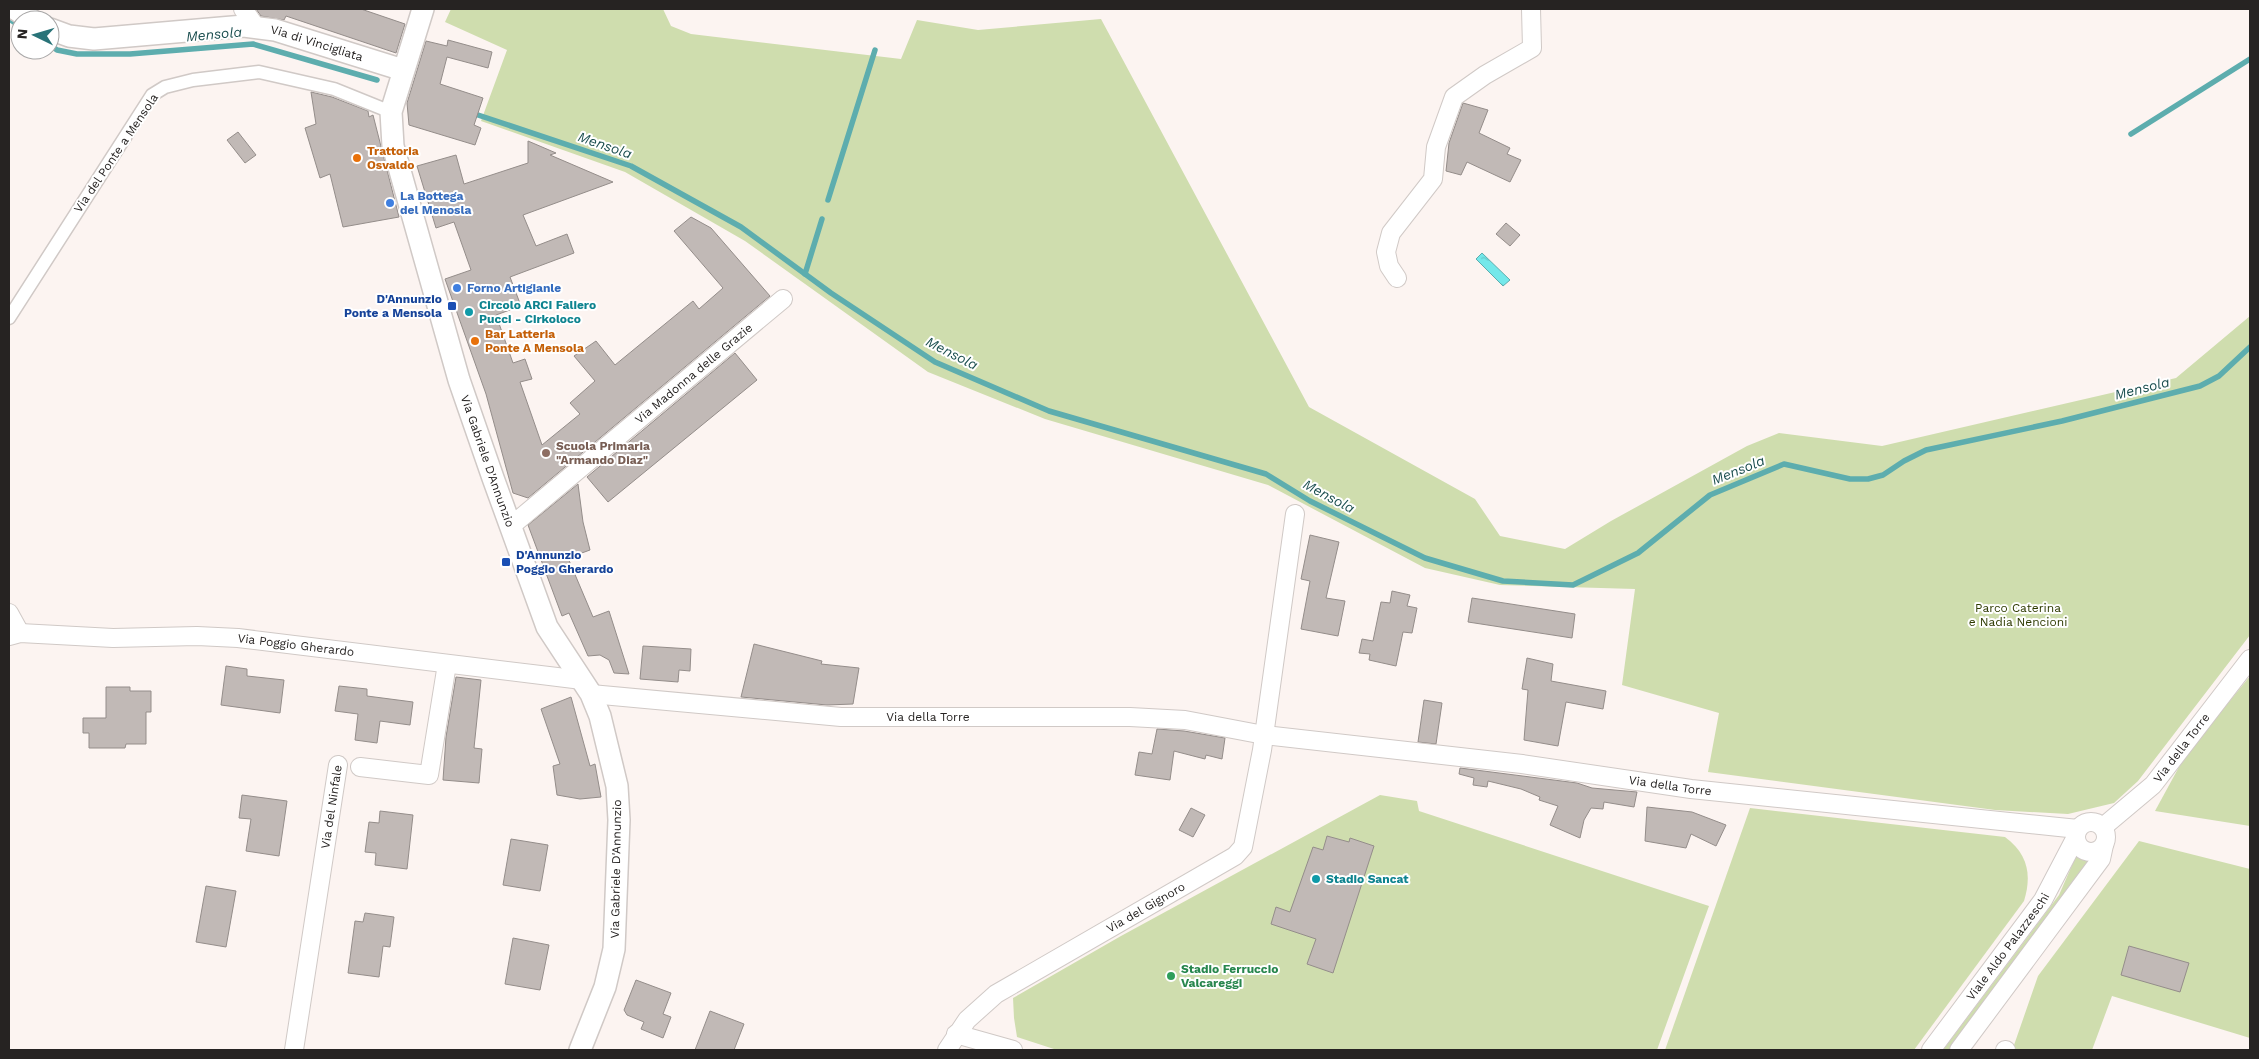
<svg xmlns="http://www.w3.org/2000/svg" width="2259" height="1059" viewBox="0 0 2259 1059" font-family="'Work Sans',sans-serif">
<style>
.green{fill:#cfddae}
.water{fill:url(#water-ripples);stroke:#5dadae}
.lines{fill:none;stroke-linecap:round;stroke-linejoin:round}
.stream{stroke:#5dadae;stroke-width:5.5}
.building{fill:#c1b9b6;stroke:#948d8a}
.pedestrian-casing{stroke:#d0c9c6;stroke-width:15}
.minor-casing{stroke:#d0c9c6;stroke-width:20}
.tertiary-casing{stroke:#d0c9c6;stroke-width:24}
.pedestrian{stroke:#fff;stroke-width:12}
.minor{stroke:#fff;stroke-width:18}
.tertiary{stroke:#fff;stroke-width:21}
.food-dot{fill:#e8710a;stroke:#fff;stroke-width:2}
.shop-dot{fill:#3f7fe0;stroke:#fff;stroke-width:2}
.transit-dot{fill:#1a4fb4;stroke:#fff;stroke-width:2}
.culture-dot{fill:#0f9aa8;stroke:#fff;stroke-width:2}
.education-dot{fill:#8d6e63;stroke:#fff;stroke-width:2}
.leisure-dot{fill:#2e9e5b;stroke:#fff;stroke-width:2}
.labels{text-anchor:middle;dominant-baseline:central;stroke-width:4;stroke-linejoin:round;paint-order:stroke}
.street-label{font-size:12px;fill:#262322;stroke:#fff}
.food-label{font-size:12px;font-weight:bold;fill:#c56008;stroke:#fff;text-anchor:start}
.shop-label{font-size:12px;font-weight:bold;fill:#366cbe;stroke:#fff;text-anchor:start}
.transit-label{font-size:12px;font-weight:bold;fill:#164399;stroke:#fff;text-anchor:end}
.culture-label{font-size:12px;font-weight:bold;fill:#0d838f;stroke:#fff;text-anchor:start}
.education-label{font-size:12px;font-weight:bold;fill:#785e54;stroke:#fff;text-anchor:start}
.park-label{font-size:12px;fill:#2e3a00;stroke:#fff}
.leisure-label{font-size:12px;font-weight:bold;fill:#27864d;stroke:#fff;text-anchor:start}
.water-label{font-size:14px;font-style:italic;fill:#1b4e4f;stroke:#fff}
</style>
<defs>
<pattern id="water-ripples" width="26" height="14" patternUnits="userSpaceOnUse" patternTransform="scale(1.25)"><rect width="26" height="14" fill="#74e8ea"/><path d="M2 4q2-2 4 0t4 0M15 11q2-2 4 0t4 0" fill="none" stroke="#64c7c8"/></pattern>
</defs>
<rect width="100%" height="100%" fill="#fcf4f1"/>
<g class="green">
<polygon points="451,9 663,9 671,26 691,34 901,59 917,20 978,30 1101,19 1309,407 1475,499 1500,536 1565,549 1611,521 1747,446 1779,433 1882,446 2176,378 2250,316 2250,635 2138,781 2114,803 2068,814 1995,810 1708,772 1719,713 1622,685 1635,589 1500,585 1425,568 1268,485 1045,419 928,372 745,241 625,172 481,121 507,50 445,22"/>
<polygon points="2250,676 2250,826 2155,811 2185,756"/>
<polygon points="1380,795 1417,801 1419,811 1709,906 1657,1050 1057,1050 1017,1037 1014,1018 1013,998 1121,936"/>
<path d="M 1750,808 L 2005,837 C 2028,854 2032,875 2024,901 L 1914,1050 L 1665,1050 Z"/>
<polygon points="2139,841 2250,869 2250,1038 2112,996 2092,1050 2020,1050 2013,1048 2038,976"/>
<polygon points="2077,854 2091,860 1950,1050 1943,1050 2059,895"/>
</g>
<polygon class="water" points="1482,253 1510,280 1503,286 1476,259"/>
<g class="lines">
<g class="stream">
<polyline points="9,19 20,26"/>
<polyline points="50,45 57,50 77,54 130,54 253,44 377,80"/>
<polyline points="472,113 631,166 741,227 831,293 935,362 1049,411 1266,474 1310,501 1425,558 1503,581 1573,585 1638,553 1710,495 1784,464 1850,479 1868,479 1883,475 1904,461 1926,450 2062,421 2200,386 2219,376 2250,347"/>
<polyline points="2131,134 2250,59"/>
<polyline points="828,200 875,50"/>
<polyline points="805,274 822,219"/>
</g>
</g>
<g class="building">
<polygon points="256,9 361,9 405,24 396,53 286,16 284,20 261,16"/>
<polygon points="448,40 492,52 488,68 447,57 440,84 483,98 474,125 481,128 475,145 409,125 407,103 426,41 447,46"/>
<polygon points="311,92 332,97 368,111 369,117 373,115 399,217 343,227 330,174 320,178 305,128 316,124"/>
<polygon points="1463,103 1488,110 1479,133 1510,148 1507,154 1521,160 1510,182 1467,162 1461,175 1446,171 1449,143"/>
<polygon points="238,132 256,155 245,163 227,140"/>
<polygon points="528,141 556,153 550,155 613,182 523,215 536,246 567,234 574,253 510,277 521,306 496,315 513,363 525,359 532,379 520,382 542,445 580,414 570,403 595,381 574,356 596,341 615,365 693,301 699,309 723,288 674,231 691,217 711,228 770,296 528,498 513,493 486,394 445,279 471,270 454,222 436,228 417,166 456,155 464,184 528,163"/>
<polygon points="1506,223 1520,235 1510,246 1496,234"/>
<polygon points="735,353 757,380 608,502 587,477"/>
<polygon points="578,484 583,522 590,550 568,558 593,617 609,611 629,674 614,673 609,660 600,655 588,656 569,613 562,616 528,525"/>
<polygon points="1310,535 1339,542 1326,598 1345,601 1338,636 1301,629 1310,581 1301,579"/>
<polygon points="1392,591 1410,595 1407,606 1417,608 1412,633 1403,632 1396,666 1369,660 1370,654 1359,653 1362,639 1373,641 1381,602 1390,603"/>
<polygon points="1472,598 1575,614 1572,638 1468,622"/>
<polygon points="754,644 822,661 821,664 859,668 853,704 827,705 741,697"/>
<polygon points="643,646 691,649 690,671 679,670 678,682 640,679"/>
<polygon points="1527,658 1553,664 1551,681 1606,691 1603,709 1566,702 1558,746 1524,740 1528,690 1522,689"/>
<polygon points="226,666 247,669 247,676 284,680 280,713 221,705"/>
<polygon points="456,677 481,680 474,748 482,749 479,783 443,780 446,737"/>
<polygon points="339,686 367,689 367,696 413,702 410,725 380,721 377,743 355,740 358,714 335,711"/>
<polygon points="106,687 130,687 130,691 151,691 151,712 146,712 146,744 126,744 125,748 89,748 89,733 83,733 83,718 106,718"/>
<polygon points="571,697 590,766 595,764 601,797 580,799 557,795 553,766 560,764 541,709"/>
<polygon points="1424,700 1442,703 1436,744 1418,742"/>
<polygon points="1157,729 1184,731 1225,738 1222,759 1206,755 1205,759 1174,751 1170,780 1135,775 1139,752 1152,754"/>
<polygon points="1460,768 1577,783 1592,788 1637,792 1634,807 1604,802 1603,809 1591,808 1584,820 1580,838 1550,825 1558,806 1539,800 1540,797 1521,789 1488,781 1487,787 1473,785 1474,778 1459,774"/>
<polygon points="242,795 287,801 279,856 246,851 251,819 239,818"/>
<polygon points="1647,807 1692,812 1726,825 1716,846 1691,834 1686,848 1645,841"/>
<polygon points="1191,808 1205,815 1193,837 1179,830"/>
<polygon points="380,811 413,815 407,869 375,865 376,853 365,852 369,822 379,823"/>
<polygon points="1327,836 1349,842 1350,838 1374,846 1333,973 1307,964 1316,939 1271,924 1276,907 1290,912 1313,847 1323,850"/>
<polygon points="511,839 548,845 540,891 503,885"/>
<polygon points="206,886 236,891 226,947 196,942"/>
<polygon points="365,913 394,917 390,947 383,946 379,977 348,973 355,921 363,922"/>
<polygon points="513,938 549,945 540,990 505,984"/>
<polygon points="2129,946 2189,963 2180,992 2121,975"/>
<polygon points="636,980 671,993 663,1014 671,1017 663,1038 641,1029 644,1022 627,1015 624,1010"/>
<polygon points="710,1011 744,1024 734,1050 695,1050"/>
</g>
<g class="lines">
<g class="pedestrian-casing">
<polyline id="pedestrian" points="9,318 152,95 165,87 193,80 259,72 334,89 391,112"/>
</g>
<g class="minor-casing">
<g id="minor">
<polyline points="243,9 256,27"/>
<polyline points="1397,278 1389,266 1386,252 1391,233 1433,179 1436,147 1454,97 1485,75 1532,48 1531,9"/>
<path id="s1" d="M 511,526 L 783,299"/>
<polyline points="9,613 20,633"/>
<path id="s2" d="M 9,636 L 20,633 L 113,638 L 197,636 L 238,638 L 582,680"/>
<path id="s3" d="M 591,694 L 841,717 L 1130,717 L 1185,720 L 1264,735 L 1522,764 L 1691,789 L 2078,829"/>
<polyline points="360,767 429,775 447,664"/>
<circle cx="2091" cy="837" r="15"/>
<path id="s4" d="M 2103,827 L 2153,785 L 2250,659"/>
<polyline points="956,1034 1013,1050"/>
<path id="s5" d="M 294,1050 L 338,765"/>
<path id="s6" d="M 947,1050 L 967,1020 L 996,994 L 1235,856 L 1243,847 L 1262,750 L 1295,514"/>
<path id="s7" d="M 1931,1050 L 2043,900 L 2076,837"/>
<polyline points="1959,1050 2101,859 2104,845"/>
<polyline points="2005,1050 2006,1050"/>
</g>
</g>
<g class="tertiary-casing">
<g id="tertiary">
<polyline points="15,9 32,20"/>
<path id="s8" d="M 423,9 L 391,112 L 393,146 L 459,380 L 493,478 L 547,627 L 591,694 L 600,716 L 617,786 L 619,820 L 614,949 L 605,987 L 580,1050"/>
<path id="s9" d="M 50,29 L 69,36 L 94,39 L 244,26 L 275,30 L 403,70"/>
</g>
</g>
<use href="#pedestrian" class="pedestrian"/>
<use href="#minor" class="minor"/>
<use href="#tertiary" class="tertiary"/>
</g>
<g class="food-dot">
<circle cx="357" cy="158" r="5"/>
<circle cx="475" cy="341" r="5"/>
</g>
<g class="shop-dot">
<circle cx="390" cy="203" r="5"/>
<circle cx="457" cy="288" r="5"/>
</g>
<g class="transit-dot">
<rect x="447" y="301" width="10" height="10" rx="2.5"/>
<rect x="501" y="557" width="10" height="10" rx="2.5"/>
</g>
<g class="culture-dot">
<circle cx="469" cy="312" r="5"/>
<circle cx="1316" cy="879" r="5"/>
</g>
<circle class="education-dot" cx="546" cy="453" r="5"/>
<circle class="leisure-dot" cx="1171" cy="976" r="5"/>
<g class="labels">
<g class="street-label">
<text stroke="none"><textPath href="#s9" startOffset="271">Via di Vincigliata</textPath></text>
<text transform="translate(116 153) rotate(-56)">Via del Ponte a Mensola</text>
<text stroke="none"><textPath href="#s1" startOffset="238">Via Madonna delle Grazie</textPath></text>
<text stroke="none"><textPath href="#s8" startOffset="471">Via Gabriele D'Annunzio</textPath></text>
<text stroke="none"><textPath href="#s2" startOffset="288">Via Poggio Gherardo</textPath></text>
<text stroke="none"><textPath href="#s3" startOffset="338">Via della Torre</textPath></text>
<text stroke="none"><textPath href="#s4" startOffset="112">Via della Torre</textPath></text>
<text stroke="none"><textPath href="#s3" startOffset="1085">Via della Torre</textPath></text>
<text stroke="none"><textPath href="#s5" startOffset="246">Via del Ninfale</textPath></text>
<text transform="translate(616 869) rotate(-89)">Via Gabriele D'Annunzio</text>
<text stroke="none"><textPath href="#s6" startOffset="248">Via del Gignoro</textPath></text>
<text stroke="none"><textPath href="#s7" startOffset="129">Viale Aldo Palazzeschi</textPath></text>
</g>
<g class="food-label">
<text x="367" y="151">Trattoria<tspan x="367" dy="14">Osvaldo</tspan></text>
<text x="485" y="334">Bar Latteria<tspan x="485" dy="14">Ponte A Mensola</tspan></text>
</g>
<g class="shop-label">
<text x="400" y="196">La Bottega<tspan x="400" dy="14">del Menosla</tspan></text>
<text x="467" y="288">Forno Artigianle</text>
</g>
<g class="transit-label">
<text x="442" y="299">D'Annunzio<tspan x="442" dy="14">Ponte a Mensola</tspan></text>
<text x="516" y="555" text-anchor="start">D'Annunzio<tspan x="516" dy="14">Poggio Gherardo</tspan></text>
</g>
<g class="culture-label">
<text x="479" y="305">Circolo ARCI Faliero<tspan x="479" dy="14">Pucci - Cirkoloco</tspan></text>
<text x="1326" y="879">Stadio Sancat</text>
</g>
<g class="education-label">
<text x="556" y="446">Scuola Primaria<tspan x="556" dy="14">"Armando Diaz"</tspan></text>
</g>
<g class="park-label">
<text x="2018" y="608">Parco Caterina<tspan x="2018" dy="14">e Nadia Nencioni</tspan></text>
</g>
<g class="leisure-label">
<text x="1181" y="969">Stadio Ferruccio<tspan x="1181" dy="14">Valcareggi</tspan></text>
</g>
<g class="water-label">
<text transform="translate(214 34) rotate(-5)">Mensola</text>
<text transform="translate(605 145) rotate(19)">Mensola</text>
<text transform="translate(952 353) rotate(27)">Mensola</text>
<text transform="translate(2142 388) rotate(-14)">Mensola</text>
<text transform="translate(1738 470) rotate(-22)">Mensola</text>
<text transform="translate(1329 496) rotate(28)">Mensola</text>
</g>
</g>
<rect width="2259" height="1059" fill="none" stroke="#262322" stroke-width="20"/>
<g transform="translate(35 35) rotate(275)"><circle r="24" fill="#ffffff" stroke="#a8a7a7"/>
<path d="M0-4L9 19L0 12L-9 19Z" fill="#297378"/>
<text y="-8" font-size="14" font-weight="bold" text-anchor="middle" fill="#262322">N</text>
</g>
</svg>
